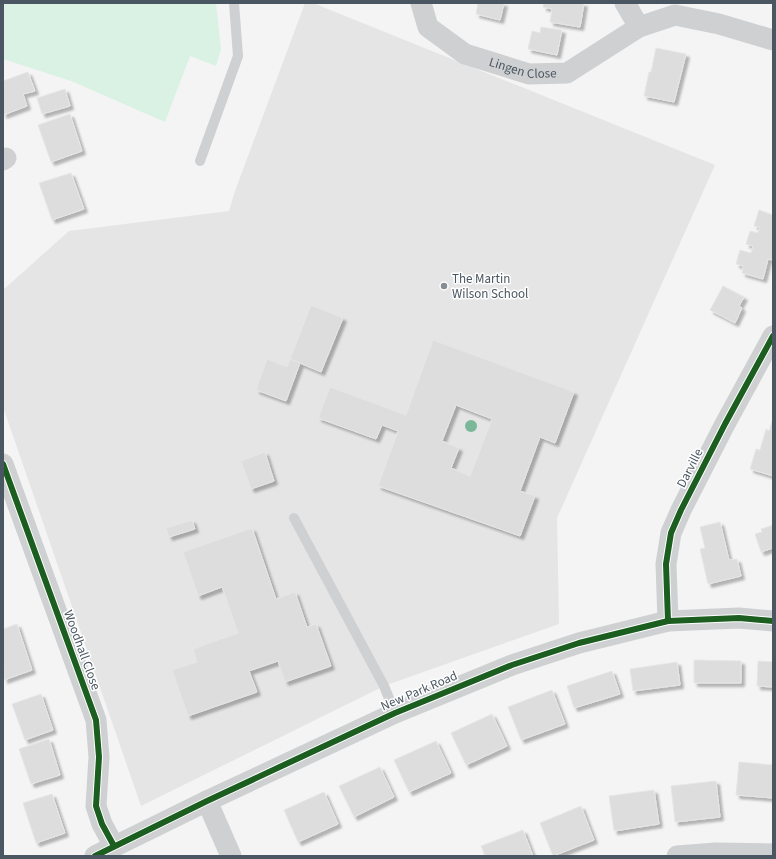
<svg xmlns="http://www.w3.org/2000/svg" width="776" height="859" viewBox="0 0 776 859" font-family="'Source Sans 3',sans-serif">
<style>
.education{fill:#e6e5e6}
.green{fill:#d9f2e3}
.building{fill:#ddddde;stroke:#e5e6e7;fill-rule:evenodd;filter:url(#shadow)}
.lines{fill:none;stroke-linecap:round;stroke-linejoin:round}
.service{stroke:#ced0d2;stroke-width:10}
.minor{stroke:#ced0d2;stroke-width:21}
.cycleway-casing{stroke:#fff;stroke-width:8}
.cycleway{stroke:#1b5e20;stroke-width:6}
.tree{fill:#7ab899}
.poi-dot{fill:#868d94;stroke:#fff;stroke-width:1.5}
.labels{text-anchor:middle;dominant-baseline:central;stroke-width:3;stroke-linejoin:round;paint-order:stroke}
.street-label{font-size:13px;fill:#4a5661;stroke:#fff}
.poi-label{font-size:13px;fill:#4a5661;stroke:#fff;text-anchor:start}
</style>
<defs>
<filter id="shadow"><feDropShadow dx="3.5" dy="3.5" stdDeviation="1" flood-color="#0004"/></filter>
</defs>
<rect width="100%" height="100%" fill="#f4f4f4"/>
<polygon class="education" points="305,3 313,3 715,165 557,518 559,624 384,686 141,806 3,407 3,290 69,231 229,211 235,191"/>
<polygon class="green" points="3,3 216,3 221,49 216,66 190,56 165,122 71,81 3,59"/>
<g class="building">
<polygon points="478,3 504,3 500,20 476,14"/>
<polygon points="544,3 584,3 580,27 550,22 552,9 543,7"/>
<polygon points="541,27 562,30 557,55 528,49 532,31 540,33"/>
<polygon points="656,48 686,54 674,102 644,96 649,72 651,72"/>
<polygon points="28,72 35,91 23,94 27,106 3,115 3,81"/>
<polygon points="65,89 70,106 42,114 37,98"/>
<polygon points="70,114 82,151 51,162 38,125"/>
<polygon points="71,173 84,209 52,220 39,183"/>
<polygon points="759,210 773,215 773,258 772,260 768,259 763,279 742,273 743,266 736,264 740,250 751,253 753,246 746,244 750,231 758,233 760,227 754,226"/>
<polygon points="723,286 744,297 739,306 742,308 735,323 710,310"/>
<polygon points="311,305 343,318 321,372 290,359"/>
<path d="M 433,340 L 574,392 L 555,443 L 540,437 L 520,491 L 535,496 L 520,536 L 378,486 L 398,431 L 382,425 L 376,439 L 318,418 L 330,387 L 406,415 ZM 456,405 L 492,419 L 470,476 L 451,468 L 459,448 L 442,441 Z"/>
<polygon points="267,359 287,367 290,359 300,363 286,401 256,390"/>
<polygon points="773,418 773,476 750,469 756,449 760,450 766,429 769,431"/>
<polygon points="265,452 274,481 251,489 241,461"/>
<polygon points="192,520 195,529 169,537 166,528"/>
<polygon points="720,522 729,560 737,559 741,576 708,584 700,549 705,548 700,527"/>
<polygon points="773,525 773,548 761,552 755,534 762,532 761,529"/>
<polygon points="252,528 276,599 295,592 307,627 316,624 331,666 285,682 278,661 249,671 257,692 188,716 172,670 197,662 193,649 238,633 222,587 198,596 183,552"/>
<polygon points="17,624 32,670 4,680 3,629"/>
<polygon points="694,660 741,661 741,683 694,683"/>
<polygon points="758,661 773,662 773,687 757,686"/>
<polygon points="677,662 680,685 633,691 630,669"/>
<polygon points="612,671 620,694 574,708 567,686"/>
<polygon points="552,690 565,724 521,740 508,707"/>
<polygon points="41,694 53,730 25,740 12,704"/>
<polygon points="492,714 507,746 466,765 451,733"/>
<polygon points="49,739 60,775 31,784 19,749"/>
<polygon points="436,741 451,773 409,792 394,760"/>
<polygon points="739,762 773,765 773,798 736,795"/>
<polygon points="380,767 394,797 354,817 339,786"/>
<polygon points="716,781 720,817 675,822 671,786"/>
<polygon points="654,790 659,824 614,831 609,796"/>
<polygon points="324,792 338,824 298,842 284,810"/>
<polygon points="52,794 65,833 36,843 23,803"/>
<polygon points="581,806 594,840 553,856 540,823"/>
<polygon points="523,830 533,856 485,856 481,846"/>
</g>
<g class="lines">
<g class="service">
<polyline points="200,161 238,56 234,3"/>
<polyline points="294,518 384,686 395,713"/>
</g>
<g class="minor">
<path id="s1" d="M 421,3 L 428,27 L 465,54 L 529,74 L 567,73 L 639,27 L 675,15 L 719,24 L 773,40"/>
<polyline points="625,3 639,27"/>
<polyline points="3,160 6,158"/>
<polyline points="3,464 96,720 99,757 96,806 102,824 114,846"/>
<polyline points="668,621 666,564 671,533 681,510 725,424 773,336"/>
<polyline points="207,801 231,856"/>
<polyline points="95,856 207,801 395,713 512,665 579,643 668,621 739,618 773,621"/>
<polyline points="677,856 716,853 773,854"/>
</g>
<g class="cycleway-casing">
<g id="cycleway">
<polyline points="3,464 96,720 99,757 96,806 102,824 114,846"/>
<polyline points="668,621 666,564 671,533 681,510 725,424 773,336"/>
<polyline points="95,856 207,801 395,713 512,665 579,643 668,621 739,618 773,621"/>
</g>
</g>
<use href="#cycleway" class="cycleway"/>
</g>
<circle class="tree" cx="471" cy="426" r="6"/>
<circle class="poi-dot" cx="444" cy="286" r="4"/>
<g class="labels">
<g class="street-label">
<text stroke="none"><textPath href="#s1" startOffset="131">Lingen Close</textPath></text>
<text transform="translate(690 468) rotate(-63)">Darville</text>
<text transform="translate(82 650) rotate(70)">Woodhall Close</text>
<text transform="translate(419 691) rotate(-23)">New Park Road</text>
</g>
<g class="poi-label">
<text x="452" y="279">The Martin<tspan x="452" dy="15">Wilson School</tspan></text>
</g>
</g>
<rect width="776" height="859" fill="none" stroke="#4a5661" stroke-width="8"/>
</svg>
